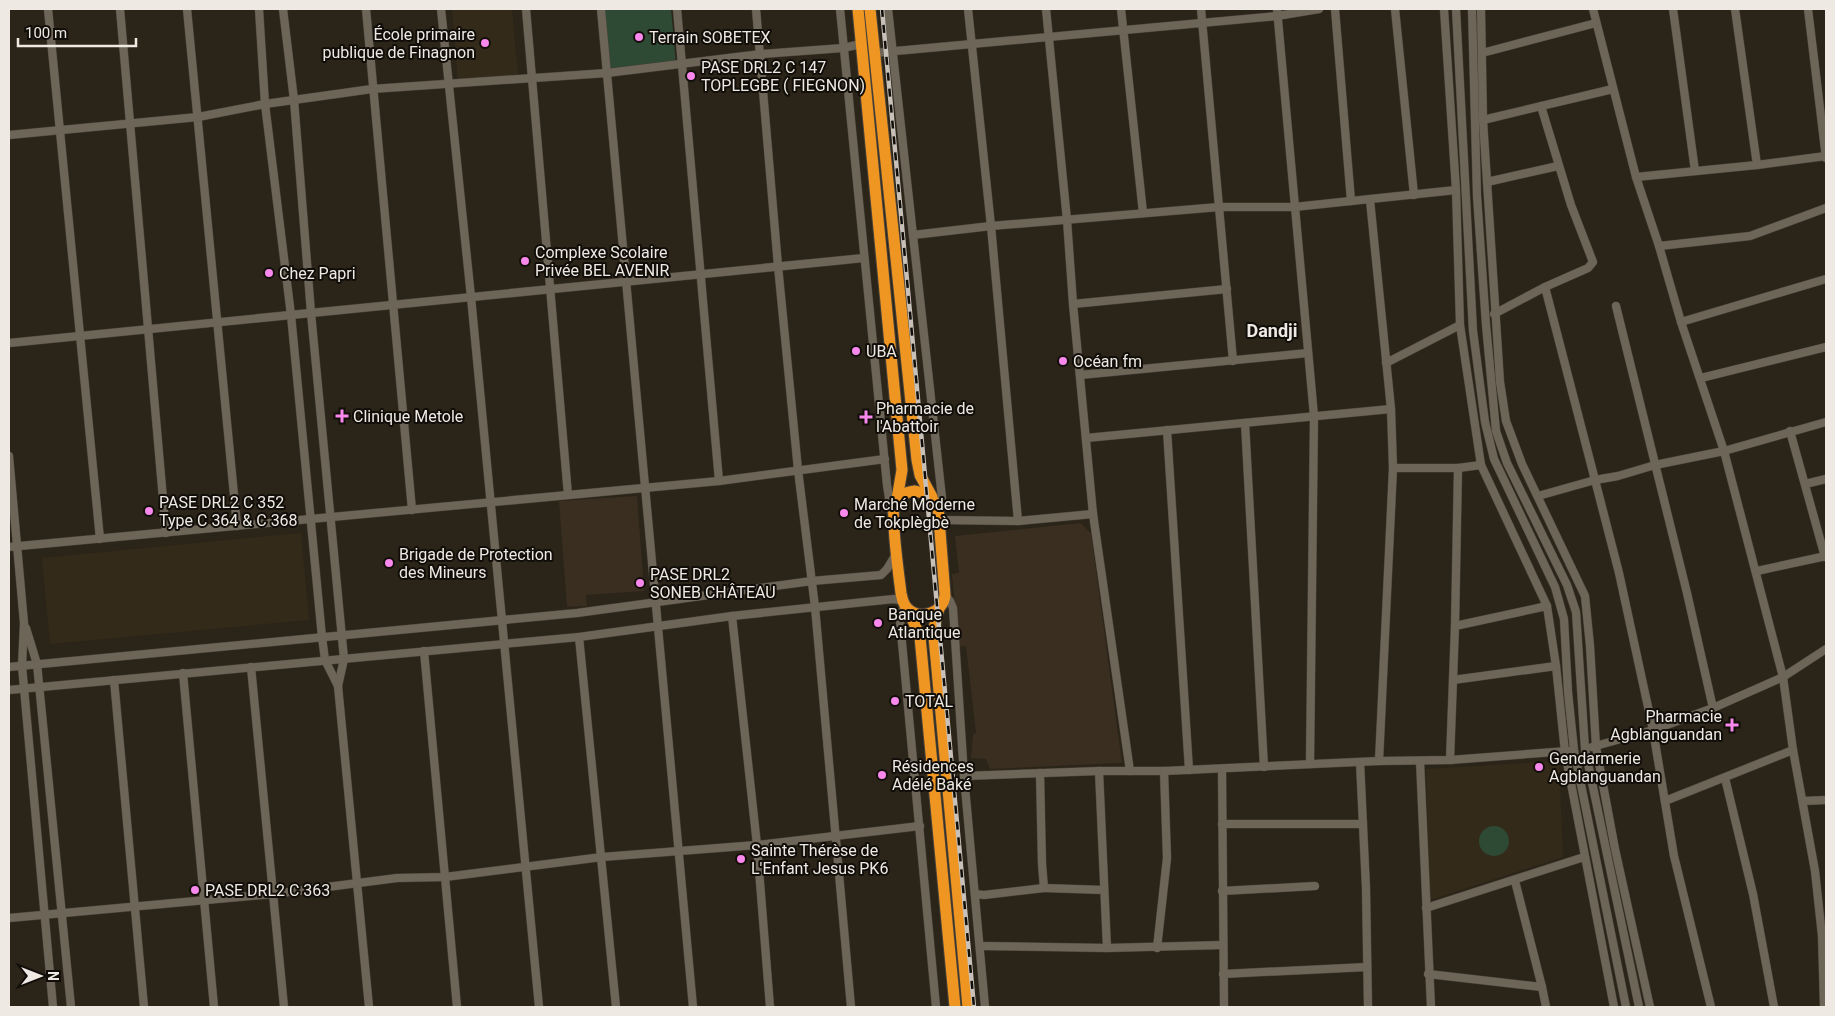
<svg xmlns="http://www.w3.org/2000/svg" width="1835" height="1016" viewBox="0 0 1835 1016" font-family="Roboto,sans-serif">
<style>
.commercial{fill:#3a2e20}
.built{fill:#342a19}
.green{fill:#2e4a34}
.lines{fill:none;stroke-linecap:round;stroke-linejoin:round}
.minor-casing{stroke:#484239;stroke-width:9}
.highway-casing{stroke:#484239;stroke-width:13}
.minor{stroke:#6d6558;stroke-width:8}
.highway{stroke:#ef9522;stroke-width:11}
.rail-casing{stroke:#c7c1ba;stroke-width:4.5}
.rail{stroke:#110e09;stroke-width:2.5;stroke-dasharray:8;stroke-linecap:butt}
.poi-dot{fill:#f888eb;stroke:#110e09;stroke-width:2}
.labels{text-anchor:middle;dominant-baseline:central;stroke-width:4;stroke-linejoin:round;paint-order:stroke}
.poi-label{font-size:16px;fill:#eee9e2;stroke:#110e09;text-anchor:start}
.neighbourhood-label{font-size:18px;font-weight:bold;fill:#eee9e2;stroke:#110e09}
</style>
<rect width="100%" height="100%" fill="#2b2419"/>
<g class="commercial">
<polygon points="637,496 644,591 586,595 587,606 567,607 559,501"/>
<polygon points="1081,523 1091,534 1122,763 990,769 986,759 971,758 973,734 976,733 966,646 959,647 952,574 959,573 955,536"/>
</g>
<g class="built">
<polygon points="452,9 512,9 518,76 458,81"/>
<polygon points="301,533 309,620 50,644 42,558"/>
<polygon points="1559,761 1563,857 1430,900 1426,769"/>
</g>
<g class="green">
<polygon points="602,9 671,9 676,65 606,72"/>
<circle cx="1494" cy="841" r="15"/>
</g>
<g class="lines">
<g class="minor-casing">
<g id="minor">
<polyline points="48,9 100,539"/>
<polyline points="120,9 166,533"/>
<polyline points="187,9 237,526"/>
<polyline points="259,9 265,104 291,315 322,637 325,660 338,686"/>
<polyline points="283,9 294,100 311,313 344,659 338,686 369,1007"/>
<polyline points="366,9 412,510"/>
<polyline points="441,9 471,297 539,1007"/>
<polyline points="526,9 568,495"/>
<polyline points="601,9 693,1007"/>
<polyline points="677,9 719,481"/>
<polyline points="756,9 778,266 798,470 815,607 851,1007"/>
<polyline points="840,9 887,485 891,511"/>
<polyline points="888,9 942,498 938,506"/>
<polyline points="968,9 991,226 1018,521"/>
<polyline points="1046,9 1067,220 1073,304 1093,514 1130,771"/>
<polyline points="1121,9 1143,213"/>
<polyline points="1201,9 1233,361"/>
<polyline points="1277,9 1314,416 1310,764"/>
<polyline points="1335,9 1351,201"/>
<polyline points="1395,9 1414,195"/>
<polyline points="1444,9 1456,190 1460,325 1481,465 1547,606 1556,666 1565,752 1614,1007"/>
<polyline points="1456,9 1473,331 1485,422 1494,459 1555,587 1564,619 1568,692 1574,750 1626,1007"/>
<polyline points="1472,9 1477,196 1486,325 1496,431 1507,463 1567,585 1576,612 1585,749 1639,1007"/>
<polyline points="1481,9 1483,120 1500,382 1506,421 1522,464 1585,596 1590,646 1596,747 1615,849 1650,1007"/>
<polyline points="1593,9 1636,177 1659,246 1681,322 1724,451 1783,677 1793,750 1815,871 1822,936 1824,1007"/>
<polyline points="1673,9 1695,171"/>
<polyline points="1735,9 1757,165"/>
<polyline points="1808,9 1826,158"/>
<polyline points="874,53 1277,16 1319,9"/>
<polyline points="1482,53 1596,23"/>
<polyline points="1483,120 1613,89"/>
<polyline points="9,135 198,117 265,104 372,89 607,73 761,54 843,48 861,44"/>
<polyline points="1636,177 1757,165 1826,156"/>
<polyline points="1487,182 1558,166"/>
<polyline points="1370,200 1391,409 1393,468 1379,761"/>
<polyline points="913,235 991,226 1219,207 1294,207 1456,190"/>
<polyline points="1659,246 1750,236 1826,208"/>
<polyline points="1545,287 1595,480 1618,476 1655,465 1724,451 1826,422"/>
<polyline points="1073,304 1227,289"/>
<polyline points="1616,306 1687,593 1713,708"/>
<polyline points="1494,314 1545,287 1588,268 1593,262 1571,205 1541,106"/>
<polyline points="1681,322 1826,279"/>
<polyline points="9,343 864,258"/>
<polyline points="1386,363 1460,325"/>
<polyline points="1080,375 1308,353"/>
<polyline points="1701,378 1826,347"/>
<polyline points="1245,423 1264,767"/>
<polyline points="1167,430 1189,770"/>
<polyline points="1790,431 1825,557"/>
<polyline points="1086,438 1391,409"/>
<polyline points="9,456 24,623 22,666 53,1007"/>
<polyline points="1393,468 1458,468 1481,465"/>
<polyline points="1805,484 1826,479"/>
<polyline points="1538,496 1595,480 1619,573 1653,730 1674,856 1711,1007"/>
<polyline points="939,520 1018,521 1093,514"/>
<polyline points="9,547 719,481 885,459"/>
<polyline points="1757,571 1826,556"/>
<polyline points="945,595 950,601 953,608 964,776 985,1007"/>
<polyline points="905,606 900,615 900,621 936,1007"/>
<polyline points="732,616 757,845 770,1007"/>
<polyline points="1455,626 1547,606"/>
<polyline points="26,628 37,664 71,1007"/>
<polyline points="579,637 616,1007"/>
<polyline points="424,651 457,1007"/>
<polyline points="9,667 577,613 812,581 881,575 887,569 896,554"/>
<polyline points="251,667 284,1007"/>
<polyline points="183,673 214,1007"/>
<polyline points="114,680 144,1007"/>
<polyline points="1453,680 1556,666"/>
<polyline points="9,690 579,637 732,616 884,600 894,599 903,601"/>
<polyline points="1592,747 1653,730 1713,708 1783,677 1826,649"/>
<polyline points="1450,760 1455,626 1458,468"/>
<polyline points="1420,761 1431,1007"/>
<polyline points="1360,762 1366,888 1368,1007"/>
<polyline points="1222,769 1224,1007"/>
<polyline points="1099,771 1107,948"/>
<polyline points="1040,773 1042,864 1044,888 1104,890"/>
<polyline points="964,776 1099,771 1164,771 1379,761 1450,760 1568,751"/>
<polyline points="1725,778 1753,894 1774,1007"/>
<polyline points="1665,801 1793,750"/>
<polyline points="1803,801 1826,800"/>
<polyline points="1222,824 1363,824"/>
<polyline points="1515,881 1542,987 1546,1007"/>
<polyline points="1222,891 1315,886"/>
<polyline points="975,894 984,895 1044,888"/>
<polyline points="1426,908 1584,857"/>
<polyline points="9,918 273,894 397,878 445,877 602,857 757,845 920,826"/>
<polyline points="980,946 1107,948 1223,945"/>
<polyline points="1157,948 1167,858 1164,771"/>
<polyline points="1223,974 1367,967"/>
<polyline points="1428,974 1542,987"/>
</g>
</g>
<g class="highway-casing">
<g id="highway">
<polyline points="858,9 902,470 897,499"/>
<polyline points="870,9 917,460 920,475 932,497"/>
<path d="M 915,491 L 927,494 L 938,506 L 945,595 C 944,613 919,621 907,608 C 903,604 902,598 901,593 C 899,577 890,513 895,502 C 899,494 907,492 915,491 Z"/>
<polyline points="939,608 934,628 934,637 968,1007"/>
<polyline points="908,609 920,637 955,1007"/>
</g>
</g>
<use href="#minor" class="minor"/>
<use href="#highway" class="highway"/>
<g class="rail-casing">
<polyline id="rail" points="882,9 974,1007"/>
</g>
<use href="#rail" class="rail"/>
</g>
<g class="poi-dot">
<circle cx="639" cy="37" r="5"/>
<circle cx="485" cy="43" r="5"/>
<circle cx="691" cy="76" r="5"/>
<circle cx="525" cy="261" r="5"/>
<circle cx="269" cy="273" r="5"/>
<circle cx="856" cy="351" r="5"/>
<circle cx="1063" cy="361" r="5"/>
<path d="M339.5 408.5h5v5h5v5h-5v5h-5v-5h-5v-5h5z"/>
<path d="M863.5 409.5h5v5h5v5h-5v5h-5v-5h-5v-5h5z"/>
<circle cx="149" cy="511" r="5"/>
<circle cx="844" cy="513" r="5"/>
<circle cx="389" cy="563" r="5"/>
<circle cx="640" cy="583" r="5"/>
<circle cx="878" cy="623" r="5"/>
<circle cx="895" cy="701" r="5"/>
<path d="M1729.5 717.5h5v5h5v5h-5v5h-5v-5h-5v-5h5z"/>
<circle cx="1539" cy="767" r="5"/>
<circle cx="882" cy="775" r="5"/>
<circle cx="741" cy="859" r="5"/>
<circle cx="195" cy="890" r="5"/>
</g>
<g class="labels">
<g class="poi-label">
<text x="475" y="34" text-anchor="end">École primaire<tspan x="475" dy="18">publique de Finagnon</tspan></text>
<text x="649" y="37">Terrain SOBETEX</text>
<text x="701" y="67">PASE DRL2 C 147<tspan x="701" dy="18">TOPLEGBE ( FIEGNON)</tspan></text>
<text x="535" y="252">Complexe Scolaire<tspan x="535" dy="18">Privée BEL AVENIR</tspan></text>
<text x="279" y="273">Chez Papri</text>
<text x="866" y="351">UBA</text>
<text x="1073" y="361">Océan fm</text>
<text x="876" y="408">Pharmacie de<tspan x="876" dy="18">l'Abattoir</tspan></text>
<text x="353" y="416">Clinique Metole</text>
<text x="159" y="502">PASE DRL2 C 352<tspan x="159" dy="18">Type C 364 &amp; C 368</tspan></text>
<text x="854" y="504">Marché Moderne<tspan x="854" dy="18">de Tokplègbè</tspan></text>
<text x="399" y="554">Brigade de Protection<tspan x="399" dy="18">des Mineurs</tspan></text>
<text x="650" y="574">PASE DRL2<tspan x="650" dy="18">SONEB CHÂTEAU</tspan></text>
<text x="888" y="614">Banque<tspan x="888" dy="18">Atlantique</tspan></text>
<text x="905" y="701">TOTAL</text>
<text x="1722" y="716" text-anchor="end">Pharmacie<tspan x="1722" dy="18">Agblanguandan</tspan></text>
<text x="1549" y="758">Gendarmerie<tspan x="1549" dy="18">Agblanguandan</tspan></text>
<text x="892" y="766">Résidences<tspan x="892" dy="18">Adélé Baké</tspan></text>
<text x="751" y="850">Sainte Thérèse de<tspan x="751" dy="18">L'Enfant Jesus PK6</tspan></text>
<text x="205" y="890">PASE DRL2 C 363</text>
</g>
<g class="neighbourhood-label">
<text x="1272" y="330">Dandji</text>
</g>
</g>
<rect width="1835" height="1016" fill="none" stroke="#eee9e2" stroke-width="20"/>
<g transform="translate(40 976) rotate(90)" stroke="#110e09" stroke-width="4" paint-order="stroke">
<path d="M0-4L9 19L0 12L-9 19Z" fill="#eee9e2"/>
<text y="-8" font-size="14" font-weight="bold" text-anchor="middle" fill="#eee9e2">N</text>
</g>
<path d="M18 38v8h118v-8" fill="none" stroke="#eee9e2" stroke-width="2.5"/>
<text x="25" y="38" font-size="15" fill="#eee9e2" stroke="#110e09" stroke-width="4" paint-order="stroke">100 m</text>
</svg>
